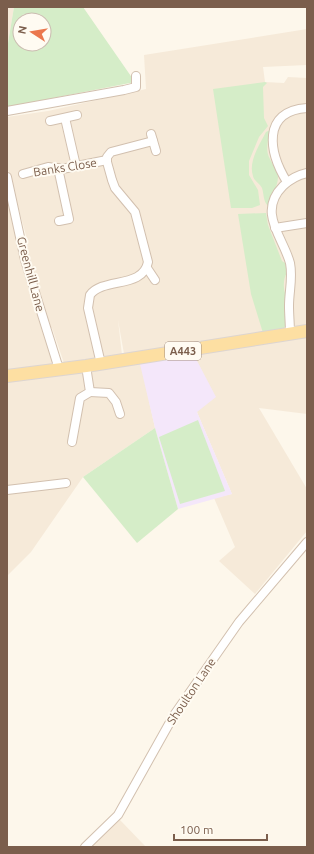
<svg xmlns="http://www.w3.org/2000/svg" width="314" height="854" viewBox="0 0 314 854" font-family="Ubuntu,sans-serif">
<style>
.residential{fill:#f6ead9;fill-rule:evenodd}
.education{fill:#f4e7fa}
.grass{fill:#d5edc8;fill-rule:evenodd}
.lines{fill:none;stroke-linecap:round;stroke-linejoin:round}
.street-casing{stroke:#d2c0af;stroke-width:10}
.primary-casing{stroke:#ddd5d0;stroke-width:14}
.street{stroke:#fff;stroke-width:8}
.primary{stroke:#fddfa2;stroke-width:12}
.labels{text-anchor:middle;dominant-baseline:central;stroke-width:4;stroke-linejoin:round;paint-order:stroke}
.shield{fill:#fffbf2;stroke:#a38d7e;stroke-width:1}
.shield-label{font-size:11px;font-weight:bold;fill:#7b5e4c}
.street-label{font-size:12px;fill:#7b5e4c;stroke:#fffbf2}
</style>
<rect width="100%" height="100%" fill="#fdf7eb"/>
<g class="residential">
<polygon points="7,7 14,7 7,49"/>
<path d="M 307,29 L 307,65 L 263,67 L 265,82 L 284,83 L 288,77 L 307,78 L 307,414 L 259,408 L 307,489 L 307,531 L 255,594 L 219,561 L 235,547 L 214,498 L 232,494 L 197,412 L 141,364 L 155,428 L 83,477 L 31,552 L 7,576 L 7,193 L 17,239 L 27,239 L 7,166 L 7,117 L 48,111 L 146,89 L 144,55 ZM 118,320 L 126,365 L 56,374 L 46,329 L 52,328 L 64,363 L 122,355 Z"/>
<polygon points="119,819 146,847 91,847"/>
</g>
<polygon class="education" points="194,355 216,397 197,412 232,494 178,509 155,428 140,364"/>
<g class="grass">
<path d="M 14,7 L 83,7 L 135,82 L 7,107 L 7,49 ZM 20,20 L 44,20 L 44,44 L 20,44 Z"/>
<polygon points="265,82 267,83 263,87 264,118 268,126 259,137 249,161 249,175 258,190 260,205 252,208 231,208 213,89"/>
<path d="M 270,130 C 269,137 265,149 269,157 C 271,162 278,172 278,177 C 278,188 270,195 268,206 C 263,201 264,194 262,188 C 260,184 254,181 253,176 C 248,161 260,144 266,132 Z"/>
<path d="M 266,213 L 268,225 L 282,261 L 285,263 L 287,273 C 283,278 283,290 286,295 L 286,323 L 284,329 L 263,333 L 251,294 L 238,214 Z"/>
<polygon points="198,420 225,491 180,504 159,437"/>
<polygon points="155,428 178,509 137,543 83,477"/>
</g>
<g class="lines">
<g class="street-casing">
<g id="street">
<polyline points="7,111 124,90 136,87 136,76"/>
<polyline points="65,118 76,166"/>
<polyline points="50,121 77,115"/>
<polyline points="151,134 156,151"/>
<polyline points="58,168 69,219 59,221"/>
<polyline points="23,174 48,167 62,169 107,160"/>
<polyline points="7,177 25,260 59,369"/>
<path d="M 287,182 C 269,153 261,111 307,108"/>
<polyline points="275,228 307,223"/>
<polyline points="147,268 155,280"/>
<path d="M 290,334 C 290,324 289,315 289,306 C 289,291 293,278 290,263 C 283,237 257,212 283,186 C 289,180 298,175 307,173"/>
<path d="M 101,364 L 88,308 L 90,295 C 103,277 143,289 148,262 L 135,212 L 115,188 L 112,180 L 107,162 L 107,157 L 111,152 L 153,141"/>
<polyline points="90,392 109,393 116,402 120,414"/>
<polyline points="72,442 80,398 90,392 86,366"/>
<polyline points="7,490 66,483"/>
<polyline points="85,847 118,815 174,715 239,622 307,542"/>
</g>
</g>
<g class="primary-casing">
<polyline id="primary" points="7,376 86,366 307,331"/>
</g>
<use href="#street" class="street"/>
<use href="#primary" class="primary"/>
</g>
<g class="labels">
<rect class="shield" x="165" y="342" width="36" height="18" rx="3"/>
<g class="shield-label">
<text x="183" y="351">A443</text>
</g>
<g class="street-label">
<text transform="translate(65 167) rotate(-9)">Banks Close</text>
<text transform="translate(31 274) rotate(75)">Greenhill Lane</text>
<text transform="translate(191 691) rotate(-56)">Shoulton Lane</text>
</g>
</g>
<rect width="314" height="854" fill="none" stroke="#7b5e4c" stroke-width="16"/>
<g transform="translate(32 32) rotate(282)"><circle r="19" fill="#fffbf2" stroke="#cabcb0"/>
<path d="M0-3L7 15L0 10L-7 15Z" fill="#eb774d"/>
<text y="-6" font-size="11" font-weight="bold" text-anchor="middle" fill="#7b5e4c">N</text>
</g>
<path d="M174 834v6h93v-6" fill="none" stroke="#7b5e4c" stroke-width="2"/>
<text x="180" y="834" font-size="12" fill="#7b5e4c" stroke="#fffbf2" stroke-width="3" paint-order="stroke">100 m</text>
</svg>
